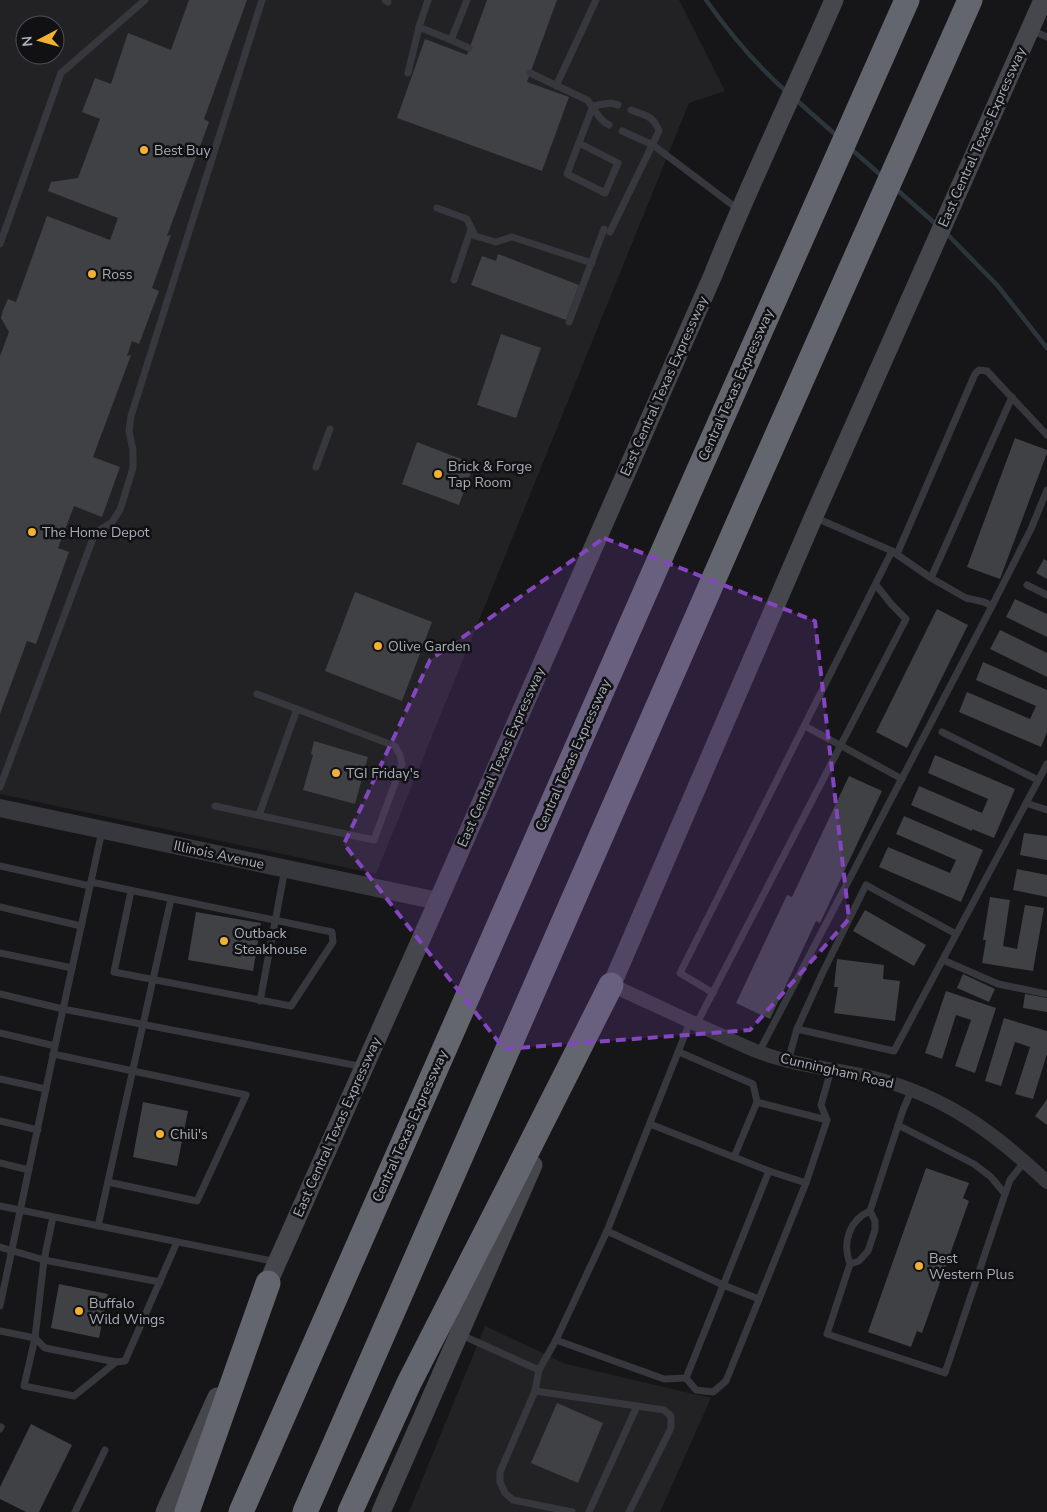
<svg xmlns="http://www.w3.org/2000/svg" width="1047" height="1512" viewBox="0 0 1047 1512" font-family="'Nunito Sans',sans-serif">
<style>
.built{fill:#222225;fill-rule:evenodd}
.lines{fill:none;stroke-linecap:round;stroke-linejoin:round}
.stream{stroke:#2c353c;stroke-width:4.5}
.building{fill:#404145}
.service{stroke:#37383d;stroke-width:7}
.minor{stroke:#37383d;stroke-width:14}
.tertiary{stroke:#37383d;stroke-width:18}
.secondary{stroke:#45474d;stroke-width:19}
.motorway{stroke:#63666e;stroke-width:25}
.marked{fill:#8446be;fill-opacity:0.2;stroke:#8446be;stroke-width:4;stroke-dasharray:10 6;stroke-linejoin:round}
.poi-dot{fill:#f2b134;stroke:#111113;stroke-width:2}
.labels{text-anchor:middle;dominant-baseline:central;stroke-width:5;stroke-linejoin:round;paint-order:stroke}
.street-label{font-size:14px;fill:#a8adb8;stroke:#111113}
.poi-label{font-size:14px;fill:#a8adb8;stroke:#111113;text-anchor:start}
</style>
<rect width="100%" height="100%" fill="#161618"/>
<g class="built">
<path d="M 0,0 L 679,0 L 725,91 L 689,103 L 376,874 L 0,794 ZM 25,25 L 55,25 L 55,55 L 25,55 Z"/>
<polygon points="485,1326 566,1364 711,1398 660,1512 409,1512"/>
</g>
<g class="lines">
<g class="stream">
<path d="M 706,0 C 730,34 757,66 788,93"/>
<polyline points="794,98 837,136"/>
<polyline points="850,148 884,178"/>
<polyline points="895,188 938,226"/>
<polyline points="946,233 997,285 1047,348"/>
</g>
</g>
<g class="building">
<polygon points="189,0 247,0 204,119 209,122 167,236 171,235 152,288 159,291 139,344 132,341 127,356 131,355 93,457 120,467 102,517 74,506 58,548 69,552 36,644 27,641 0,714 0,356 9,332 1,318 3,310 8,299 16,302 47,216 110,240 118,218 48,191 51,182 78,178 100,119 82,112 95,78 111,84 128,33 171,50"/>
<polygon points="487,0 557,0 527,82 569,97 542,171 397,118 425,39 467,55"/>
<polygon points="498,254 579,285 566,320 471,285 482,256 496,261"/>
<polygon points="501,334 541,348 516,418 477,405"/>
<polygon points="1015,438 1047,450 1047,453 1000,579 967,567"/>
<polygon points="417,442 474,464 459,505 402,484"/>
<polygon points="1044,559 1047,561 1047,579 1036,573"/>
<polygon points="355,592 432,622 402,701 325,671"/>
<polygon points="1015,599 1047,614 1047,637 1006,617"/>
<polygon points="937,609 968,625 907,748 876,732"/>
<polygon points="1000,630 1047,653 1047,677 990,649"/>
<polygon points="983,662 1047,690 1047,732 1041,747 959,712 967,692 1030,719 1036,706 976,680"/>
<polygon points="314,741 368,757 355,804 303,790 313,755 311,754"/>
<polygon points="935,755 1015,789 994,838 972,829 972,831 911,805 919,786 982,813 988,799 928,773"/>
<polygon points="849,776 882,791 820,923 816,921 770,1019 736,1003 787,895 792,897"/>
<polygon points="904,816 983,850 961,902 879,867 888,847 950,873 956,860 896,834"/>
<polygon points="1024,833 1047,836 1047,860 1020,855"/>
<polygon points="1017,869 1047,875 1047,897 1013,890"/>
<polygon points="990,897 1010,900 1003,946 1017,949 1025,905 1044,908 1033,971 982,963 986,940 983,940"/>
<polygon points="865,910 926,945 914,966 853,931"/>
<polygon points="196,912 261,923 253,971 188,960"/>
<polygon points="837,959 884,965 883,979 900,981 895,1021 834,1013 838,987 834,987"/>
<polygon points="963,974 995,989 989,1002 957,988"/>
<polygon points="946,991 996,1008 975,1073 955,1066 971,1020 956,1015 942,1059 925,1053"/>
<polygon points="1025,994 1047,998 1047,1012 1023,1008"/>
<polygon points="1004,1018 1047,1031 1047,1054 1033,1099 1015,1094 1030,1047 1015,1042 1001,1086 985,1081"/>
<polygon points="1047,1099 1047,1125 1035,1116"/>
<polygon points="143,1102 188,1111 177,1166 133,1157"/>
<polygon points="926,1168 969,1183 963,1198 969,1201 922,1333 917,1331 911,1347 868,1332"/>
<polygon points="59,1284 108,1294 99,1338 51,1328"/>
<polygon points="557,1403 603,1423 578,1483 531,1463"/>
<polygon points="31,1424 72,1445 39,1512 26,1512 0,1499 0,1487"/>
</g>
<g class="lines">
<g class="service">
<polyline points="385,0 388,2"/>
<polyline points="419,27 428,0"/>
<polyline points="1031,30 1047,37"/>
<polyline points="451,40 469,48"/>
<polyline points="408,73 419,27 451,40 467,0"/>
<path d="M 530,73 L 587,100 C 595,108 598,120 609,125"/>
<polyline points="556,86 596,0"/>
<polyline points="593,106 610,103 618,105"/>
<polyline points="622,131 653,145 739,210"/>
<polyline points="579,143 618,163 605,193 567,174 593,106"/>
<polyline points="437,208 467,219 475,236 496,242 512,237 592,263"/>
<path d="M 610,232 L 659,131 C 654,116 644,115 631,110"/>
<polyline points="0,244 61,73 145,0"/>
<polyline points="454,280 471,229"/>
<polyline points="569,322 604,229"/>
<polyline points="316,467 330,429"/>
<polyline points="814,517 892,551 931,578 966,598 984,602 992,606"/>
<polyline points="897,554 975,374 979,370 987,371 1047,435"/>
<polyline points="931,578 1012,397"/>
<polyline points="1027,585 1047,595"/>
<polyline points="805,726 902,779"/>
<polyline points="942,732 1038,780"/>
<polyline points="0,787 95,533 112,522 120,510 133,468 133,450 129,431 131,416 262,0"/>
<polyline points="1026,803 1047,810"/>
<polyline points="215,806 374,840 402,764 400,755 395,746 257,694"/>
<polyline points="259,815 297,709"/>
<polyline points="0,866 90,886"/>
<polyline points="91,882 332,932 333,942 291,1006 114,972 131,891"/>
<polyline points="0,907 81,926"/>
<polyline points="0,953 72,968"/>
<polyline points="943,960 998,984 1047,994"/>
<polyline points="713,993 680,973 892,551"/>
<polyline points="0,994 63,1009 364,1067"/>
<polyline points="260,1001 285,869"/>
<polyline points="696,1025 906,619 892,605 876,585"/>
<polyline points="797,1029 894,1051 1047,764"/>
<polyline points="0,1033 55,1046"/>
<polyline points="679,1052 753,1084 757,1102"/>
<polyline points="759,1052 992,606 1031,529 1047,490"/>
<polyline points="53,1054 246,1095 197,1201 108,1182"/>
<polyline points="788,1061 797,1029 822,974 866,885 956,934"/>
<polyline points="0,1079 46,1089"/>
<polyline points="0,1121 38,1130"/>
<polyline points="650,1124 769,1171 806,1183 827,1120 821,1105 831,1070"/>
<polyline points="898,1125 974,1164 991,1177 1005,1194"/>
<polyline points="734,1157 757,1102 827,1120"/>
<polyline points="0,1163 29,1170"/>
<polyline points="0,1206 277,1262"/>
<polyline points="870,1211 903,1110 912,1089"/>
<polyline points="53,1217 44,1260 35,1338 24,1386 74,1396 116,1362"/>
<polyline points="98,1226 171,899"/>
<polyline points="607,1231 723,1285 759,1299"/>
<polyline points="0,1247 44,1260 160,1282"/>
<path d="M 850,1264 L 859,1261 L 868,1251 L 875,1230 L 875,1221 L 870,1211 C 849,1220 842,1243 850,1264 L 827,1334 L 945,1373 L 1005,1194 L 1010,1180 L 1025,1161"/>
<polyline points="0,1306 55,1046 102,831"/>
<polyline points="0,1331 35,1338 45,1348 116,1362 125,1361 177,1242"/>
<polyline points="459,1334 539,1370 535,1391 500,1472 500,1482 505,1493 513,1500 572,1512"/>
<polyline points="556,1340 664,1379 686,1378 769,1171"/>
<polyline points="539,1370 556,1340 607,1231 690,1022"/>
<polyline points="686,1378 696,1390 713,1392 726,1381 806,1183"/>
<polyline points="535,1391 664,1410 671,1416 671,1428 629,1512"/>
<polyline points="0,1429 1,1427"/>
<polyline points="75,1512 105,1450"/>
<polyline points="589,1512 637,1406"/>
</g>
<path class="minor" d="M 611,985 C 647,1001 682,1018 718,1034 C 732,1040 745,1047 759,1052 C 796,1066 836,1069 874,1078 C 945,1096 994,1132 1047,1182"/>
<polyline class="tertiary" points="0,808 438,901"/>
<g class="secondary">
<polyline points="606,998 814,516 1043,0"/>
<path d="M 263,1294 L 438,901 L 713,275 C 750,182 794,92 834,0"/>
<polyline points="165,1512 217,1397"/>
<polyline points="381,1512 533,1165"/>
</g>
<g class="motorway">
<polyline points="187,1512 268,1283"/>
<polyline points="241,1512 698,472 907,0"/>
<polyline points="305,1512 747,503 970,0"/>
<polyline points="350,1512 409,1383 503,1199 611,985"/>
</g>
</g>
<path class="marked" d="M 604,538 L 815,621 L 849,919 L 750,1030 L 504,1049 L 344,844 L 430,660 Z"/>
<g class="poi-dot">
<circle cx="144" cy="150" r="5"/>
<circle cx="92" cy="274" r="5"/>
<circle cx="438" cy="474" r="5"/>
<circle cx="32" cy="532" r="5"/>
<circle cx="378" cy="646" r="5"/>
<circle cx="336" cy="773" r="5"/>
<circle cx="224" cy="941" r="5"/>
<circle cx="160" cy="1134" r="5"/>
<circle cx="919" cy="1266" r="5"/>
<circle cx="79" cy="1311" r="5"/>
</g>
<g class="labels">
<g class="street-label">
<text transform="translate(982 137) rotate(-66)">East Central Texas Expressway</text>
<text transform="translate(736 385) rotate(-66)">Central Texas Expressway</text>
<text transform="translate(664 386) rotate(-66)">East Central Texas Expressway</text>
<text transform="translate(573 755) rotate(-66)">Central Texas Expressway</text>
<text transform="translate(501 757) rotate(-66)">East Central Texas Expressway</text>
<text transform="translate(219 855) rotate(12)">Illinois Avenue</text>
<text transform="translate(837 1071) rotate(13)">Cunningham Road</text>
<text transform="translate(410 1126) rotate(-66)">Central Texas Expressway</text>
<text transform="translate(337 1127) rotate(-66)">East Central Texas Expressway</text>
</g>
<g class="poi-label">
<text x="154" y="150">Best Buy</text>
<text x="102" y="274">Ross</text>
<text x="448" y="466">Brick &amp; Forge<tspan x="448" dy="16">Tap Room</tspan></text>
<text x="42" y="532">The Home Depot</text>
<text x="388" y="646">Olive Garden</text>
<text x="346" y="773">TGI Friday's</text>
<text x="234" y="933">Outback<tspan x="234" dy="16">Steakhouse</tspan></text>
<text x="170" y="1134">Chili's</text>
<text x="929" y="1258">Best<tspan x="929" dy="16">Western Plus</tspan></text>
<text x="89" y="1303">Buffalo<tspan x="89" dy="16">Wild Wings</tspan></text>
</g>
</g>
<g transform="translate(40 40) rotate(264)"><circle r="24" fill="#111113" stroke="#4d4f55"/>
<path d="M0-4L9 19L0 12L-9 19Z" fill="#f2b134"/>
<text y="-8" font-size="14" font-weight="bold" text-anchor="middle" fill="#a8adb8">N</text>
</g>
</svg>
